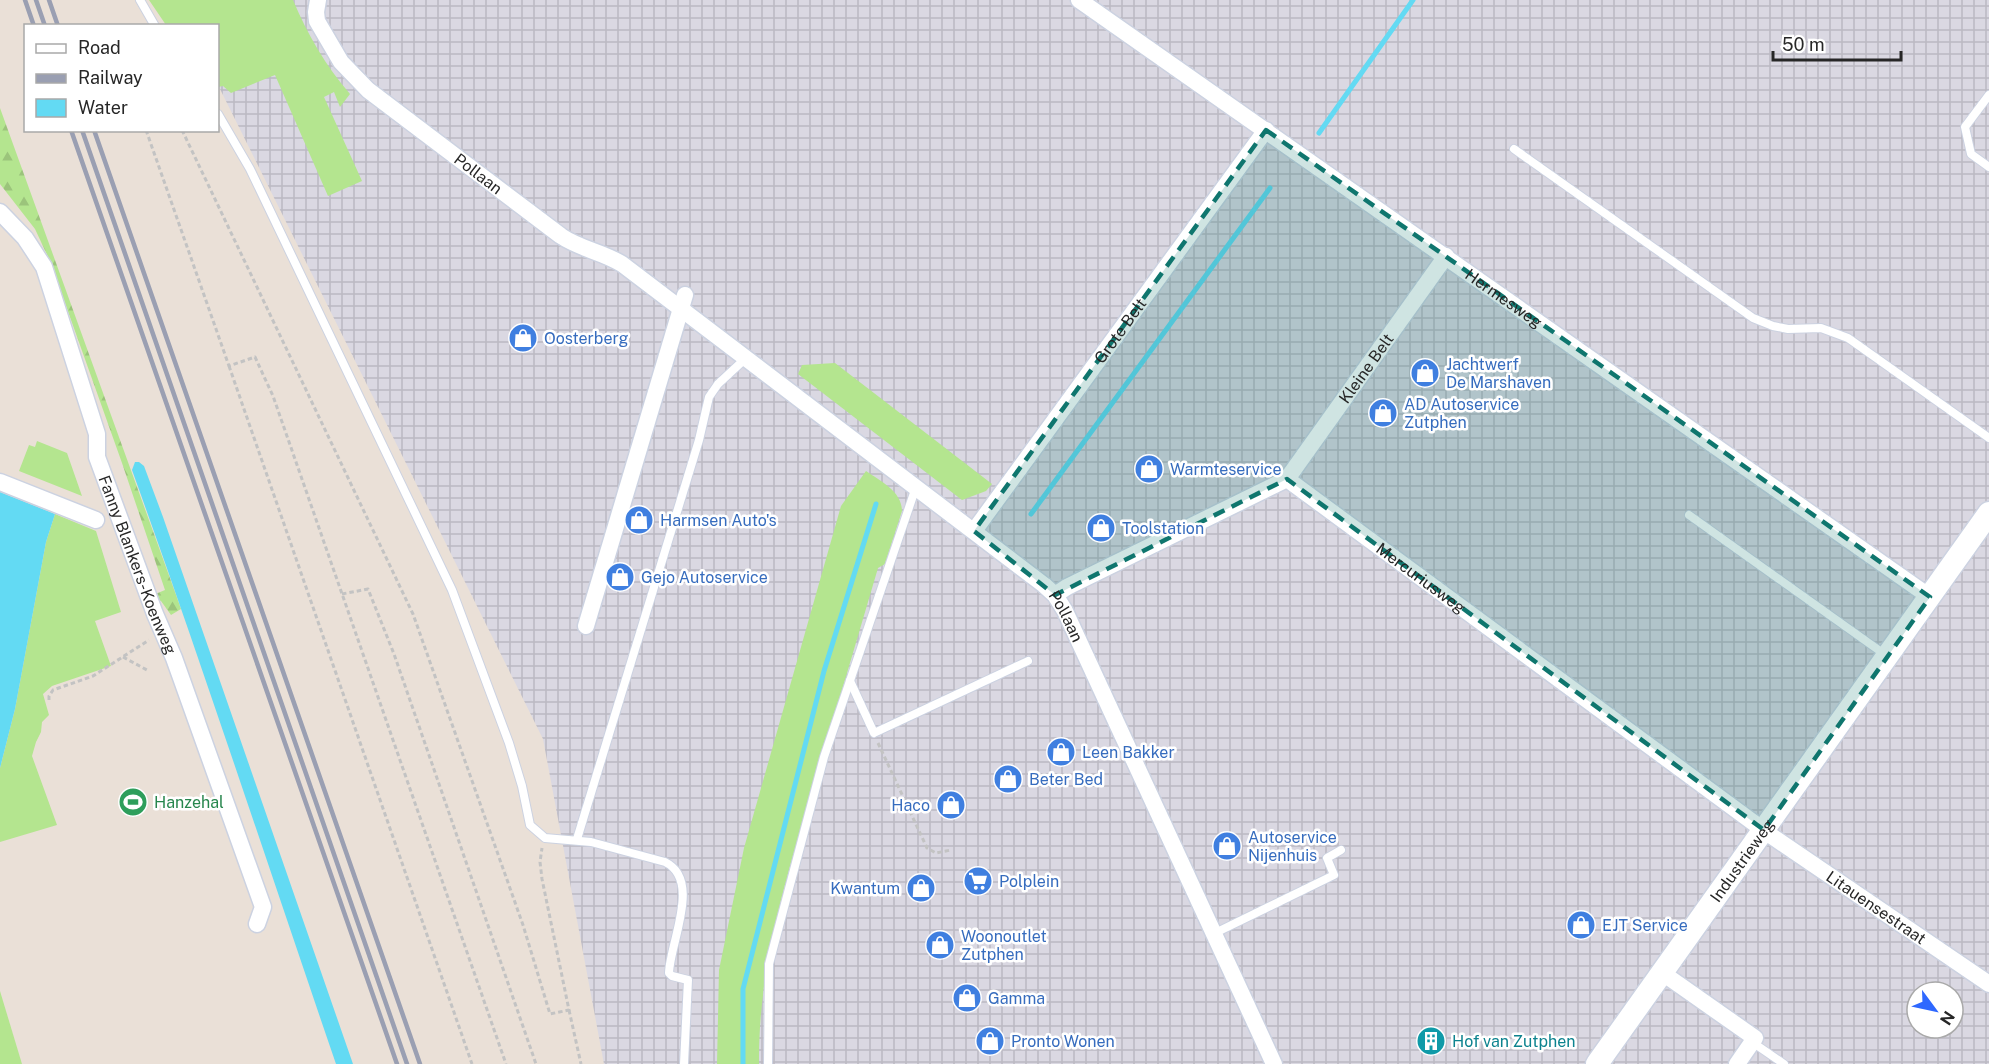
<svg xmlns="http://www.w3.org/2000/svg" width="1989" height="1064" viewBox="0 0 1989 1064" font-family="'Public Sans',sans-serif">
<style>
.industrial{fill:url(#industrial-grid);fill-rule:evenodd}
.grass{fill:#b4e58f}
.forest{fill:url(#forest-firs)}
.water{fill:#63daf3}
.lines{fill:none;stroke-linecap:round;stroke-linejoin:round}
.stream{stroke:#63daf3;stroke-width:5}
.lane-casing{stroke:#ccd2e1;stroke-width:10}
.street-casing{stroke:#ccd2e1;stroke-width:19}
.secondary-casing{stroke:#ccd2e1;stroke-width:25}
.path{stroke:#c3c3c3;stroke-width:3;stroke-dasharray:4.5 3;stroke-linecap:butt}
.lane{stroke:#fff;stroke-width:8}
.street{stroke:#fff;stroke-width:16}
.secondary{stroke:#fff;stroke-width:22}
.rail{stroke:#9a9fb2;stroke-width:4.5}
.marked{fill:#0f766e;fill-opacity:0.2;stroke:#0f766e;stroke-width:4.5;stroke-dasharray:12 8;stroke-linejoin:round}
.labels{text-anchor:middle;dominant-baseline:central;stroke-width:5;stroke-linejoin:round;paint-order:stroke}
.street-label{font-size:16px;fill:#272727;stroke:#fff}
.shop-label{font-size:16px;fill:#366cbe;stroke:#fff;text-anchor:start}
.leisure-label{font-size:16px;fill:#27864d;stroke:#fff;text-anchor:start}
.culture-label{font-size:16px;fill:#0d838f;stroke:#fff;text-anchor:start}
</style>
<defs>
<pattern id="industrial-grid" width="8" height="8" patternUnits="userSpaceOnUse" patternTransform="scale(1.5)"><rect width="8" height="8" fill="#dad8e2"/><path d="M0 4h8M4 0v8" fill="none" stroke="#bbb9c2"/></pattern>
<pattern id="forest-firs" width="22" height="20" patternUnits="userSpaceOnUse" patternTransform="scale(1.5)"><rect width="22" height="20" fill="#b4e58f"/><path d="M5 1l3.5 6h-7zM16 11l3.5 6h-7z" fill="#9bc47b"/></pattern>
</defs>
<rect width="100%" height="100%" fill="#eae0d7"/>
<path class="industrial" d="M 175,0 L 1989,0 L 1989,1064 L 604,1064 L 543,739 L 218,85 L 218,26 ZM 1917,992 L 1953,992 L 1953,1028 L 1917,1028 Z"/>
<g class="grass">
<path d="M 149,0 L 293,0 C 308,35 325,65 350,94 L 340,107 L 334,92 L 324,97 L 362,181 L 328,196 L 275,75 L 231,93 L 223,86 L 218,87 L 218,26 L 166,25 Z"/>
<polygon points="835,363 992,484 986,491 962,500 798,374 802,365"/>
<polygon points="37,441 67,453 82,496 19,471 29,445 35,447"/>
<path d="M 866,471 C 880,481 902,491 902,511 L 885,564 L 878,568 C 856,643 834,717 812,792 C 785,881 758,970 759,1064 L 717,1064 L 719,970 L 744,848 L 841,506 Z"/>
<polygon points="55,514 96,531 121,612 95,621 111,666 52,686 43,694 49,715 42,722 41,732 36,742 32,756 57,825 0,842 0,768 15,709 46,542"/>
<polygon points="0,991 22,1064 0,1064"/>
</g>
<polygon class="forest" points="0,108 175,592 181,609 171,615 161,601 154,598 153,595 165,590 122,463 50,261 35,229 0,184"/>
<g class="water">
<path d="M 135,462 L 139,462 L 144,466 L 163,517 L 353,1064 L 336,1064 C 268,866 203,667 132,470 Z"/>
<polygon points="0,492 55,514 46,542 15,709 0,768"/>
</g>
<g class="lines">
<g class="stream">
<polyline points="1319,133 1413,0"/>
<polyline points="1031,514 1270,188"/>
<polyline points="743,1064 743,989 824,671 876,504"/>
</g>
<g class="lane-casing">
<g id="lane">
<polyline points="140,0 155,26"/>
<polyline points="1989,95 1965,127 1971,154 1989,167"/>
<path d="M 218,114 L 250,169 L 452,590 L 509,743 L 522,786 L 530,825 L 545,838 L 591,842 L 665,862 C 702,880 670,942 669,973 L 672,976 L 688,980 L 684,1064"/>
<polyline points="1514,149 1753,318 1773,326 1788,329 1821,328 1848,338 1989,438"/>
<polyline points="1689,515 1887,656"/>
<polyline points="850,681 874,733 1028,661"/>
<polyline points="577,839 699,440 709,397 718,384 746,358"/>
<polyline points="1213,934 1334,875 1327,858 1341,850"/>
<polyline points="1752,1042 1784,1064"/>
<polyline points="768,1064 769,964 824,757 916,487"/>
</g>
</g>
<g class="street-casing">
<g id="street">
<path id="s1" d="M 318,0 L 316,12 L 317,21 L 341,62 L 368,90 L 561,236 C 580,249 603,252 622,264 L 1044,585 L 1055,595 L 1065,611 L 1274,1064"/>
<path id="s2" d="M 1079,0 L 1930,597"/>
<path id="s3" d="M 0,212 L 25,238 L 44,267 L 97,434 L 97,457 L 155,614 L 174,658 L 263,907 L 257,924"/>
<path id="s4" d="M 1287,479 L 1446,256"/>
<polyline points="0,482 96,520"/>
<path id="s5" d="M 974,531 L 1266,130"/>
<path id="s6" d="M 1055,595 L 1067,587 L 1287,479 L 1773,837 L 1989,984"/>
<polyline points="586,626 685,295"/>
<polyline points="1661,972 1755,1038 1737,1064"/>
</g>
</g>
<g class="secondary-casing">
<g id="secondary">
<path id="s7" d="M 1597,1064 L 1989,513"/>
</g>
</g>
<g class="path">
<polyline points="146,130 229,366 255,357 273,396 506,1064"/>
<polyline points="182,130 413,614 523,925 550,1014 569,1010 542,879 540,862 542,848"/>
<polyline points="229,366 472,1064"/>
<polyline points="342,594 368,589 394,654 536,1064"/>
<polyline points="123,657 147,670"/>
<polyline points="49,700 49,696 53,690 93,676 149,640"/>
<polyline points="878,743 927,848 936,853 951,850"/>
<polyline points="569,1010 581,1064"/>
</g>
<use href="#lane" class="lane"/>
<use href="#street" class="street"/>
<use href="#secondary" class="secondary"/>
<g class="rail">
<polyline points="25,0 34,26"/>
<polyline points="36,0 45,26"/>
<polyline points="49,0 58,26"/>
<polyline points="71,130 397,1064"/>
<polyline points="82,130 407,1064"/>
<polyline points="94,130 420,1064"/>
</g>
</g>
<path class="marked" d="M 1266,130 L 1930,597 L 1764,830 L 1287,479 L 1055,595 L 974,531 Z"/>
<defs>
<g id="shop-disc" transform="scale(1.5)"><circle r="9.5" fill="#3f7fe0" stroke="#fff"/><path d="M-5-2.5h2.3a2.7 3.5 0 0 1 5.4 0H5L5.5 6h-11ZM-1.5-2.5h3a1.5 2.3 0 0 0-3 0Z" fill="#fff"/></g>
<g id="stadium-disc" transform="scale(1.5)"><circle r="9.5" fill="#2e9e5b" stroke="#fff"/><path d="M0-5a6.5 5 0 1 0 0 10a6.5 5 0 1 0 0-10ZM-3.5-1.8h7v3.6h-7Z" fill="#fff"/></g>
<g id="supermarket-disc" transform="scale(1.5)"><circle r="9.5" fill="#3f7fe0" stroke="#fff"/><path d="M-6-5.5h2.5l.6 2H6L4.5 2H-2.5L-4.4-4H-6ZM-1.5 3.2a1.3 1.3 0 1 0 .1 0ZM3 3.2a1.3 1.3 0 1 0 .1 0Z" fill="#fff"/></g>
<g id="building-disc" transform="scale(1.5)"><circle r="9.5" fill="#0f9aa8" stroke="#fff"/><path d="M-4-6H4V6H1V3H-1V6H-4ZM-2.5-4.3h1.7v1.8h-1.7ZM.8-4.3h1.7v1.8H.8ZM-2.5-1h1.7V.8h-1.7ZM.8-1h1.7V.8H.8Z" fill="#fff"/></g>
</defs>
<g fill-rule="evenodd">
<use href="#shop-disc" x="523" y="338"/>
<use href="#shop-disc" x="1425" y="373"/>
<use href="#shop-disc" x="1383" y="413"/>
<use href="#shop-disc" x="1149" y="469"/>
<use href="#shop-disc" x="639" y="520"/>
<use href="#shop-disc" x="1101" y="528"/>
<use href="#shop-disc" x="620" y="577"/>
<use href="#shop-disc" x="1061" y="752"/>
<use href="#shop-disc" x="1008" y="779"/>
<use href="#stadium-disc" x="133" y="802"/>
<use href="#shop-disc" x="951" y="805"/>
<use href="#shop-disc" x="1227" y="846"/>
<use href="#supermarket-disc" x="978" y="881"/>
<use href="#shop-disc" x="921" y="888"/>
<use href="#shop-disc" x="1581" y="925"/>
<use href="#shop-disc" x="940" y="945"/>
<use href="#shop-disc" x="967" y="998"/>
<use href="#shop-disc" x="990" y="1041"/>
<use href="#building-disc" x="1431" y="1041"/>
</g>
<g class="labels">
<g class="street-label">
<text stroke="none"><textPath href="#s1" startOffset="246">Pollaan</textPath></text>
<text stroke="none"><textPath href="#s2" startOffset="519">Hermesweg</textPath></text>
<text stroke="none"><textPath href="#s5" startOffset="248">Grote Belt</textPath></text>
<text stroke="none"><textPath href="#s4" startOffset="136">Kleine Belt</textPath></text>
<text stroke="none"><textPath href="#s3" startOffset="384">Fanny Blankers-Koenweg</textPath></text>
<text stroke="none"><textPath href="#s6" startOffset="426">Mercuriusweg</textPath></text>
<text stroke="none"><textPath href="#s1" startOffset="986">Pollaan</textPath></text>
<text stroke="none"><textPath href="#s7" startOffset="250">Industrieweg</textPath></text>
<text stroke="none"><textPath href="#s6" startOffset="988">Litauensestraat</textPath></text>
</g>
<g class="shop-label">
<text x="544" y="338">Oosterberg</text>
<text x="1446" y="364">Jachtwerf<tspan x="1446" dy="18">De Marshaven</tspan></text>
<text x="1404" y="404">AD Autoservice<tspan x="1404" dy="18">Zutphen</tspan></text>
<text x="1170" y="469">Warmteservice</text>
<text x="660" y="520">Harmsen Auto's</text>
<text x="1122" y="528">Toolstation</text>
<text x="641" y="577">Gejo Autoservice</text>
<text x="1082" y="752">Leen Bakker</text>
<text x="1029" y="779">Beter Bed</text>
<text x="930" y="805" text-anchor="end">Haco</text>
<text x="1248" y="837">Autoservice<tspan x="1248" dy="18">Nijenhuis</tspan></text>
<text x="999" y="881">Polplein</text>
<text x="900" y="888" text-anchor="end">Kwantum</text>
<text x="1602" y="925">EJT Service</text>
<text x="961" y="936">Woonoutlet<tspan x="961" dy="18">Zutphen</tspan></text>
<text x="988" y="998">Gamma</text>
<text x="1011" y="1041">Pronto Wonen</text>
</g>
<g class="leisure-label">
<text x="154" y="802">Hanzehal</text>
</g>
<g class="culture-label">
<text x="1452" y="1041">Hof van Zutphen</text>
</g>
</g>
<rect x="24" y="24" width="195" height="108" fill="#ffffff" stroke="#a9a9a9" stroke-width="1.5"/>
<rect x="36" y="44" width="30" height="9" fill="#ffffff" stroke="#a9a9a9" stroke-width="1.5"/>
<text x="78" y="54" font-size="18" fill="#272727">Road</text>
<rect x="36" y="74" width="30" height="9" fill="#9a9fb2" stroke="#a9a9a9" stroke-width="1.5"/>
<text x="78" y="84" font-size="18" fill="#272727">Railway</text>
<rect x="36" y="99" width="30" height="18" fill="#63daf3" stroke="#a9a9a9" stroke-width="1.5"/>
<text x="78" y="114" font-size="18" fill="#272727">Water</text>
<g transform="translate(1935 1010) rotate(123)"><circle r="28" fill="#ffffff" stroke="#a9a9a9" stroke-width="1.5"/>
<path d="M0-4.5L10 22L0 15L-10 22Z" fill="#2f68ff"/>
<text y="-9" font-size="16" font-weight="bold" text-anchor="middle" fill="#272727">N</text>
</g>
<path d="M1773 51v9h128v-9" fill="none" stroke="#272727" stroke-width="3"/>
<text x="1782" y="51" font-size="18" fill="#272727" stroke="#ffffff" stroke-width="4.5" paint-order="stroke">50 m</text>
</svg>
